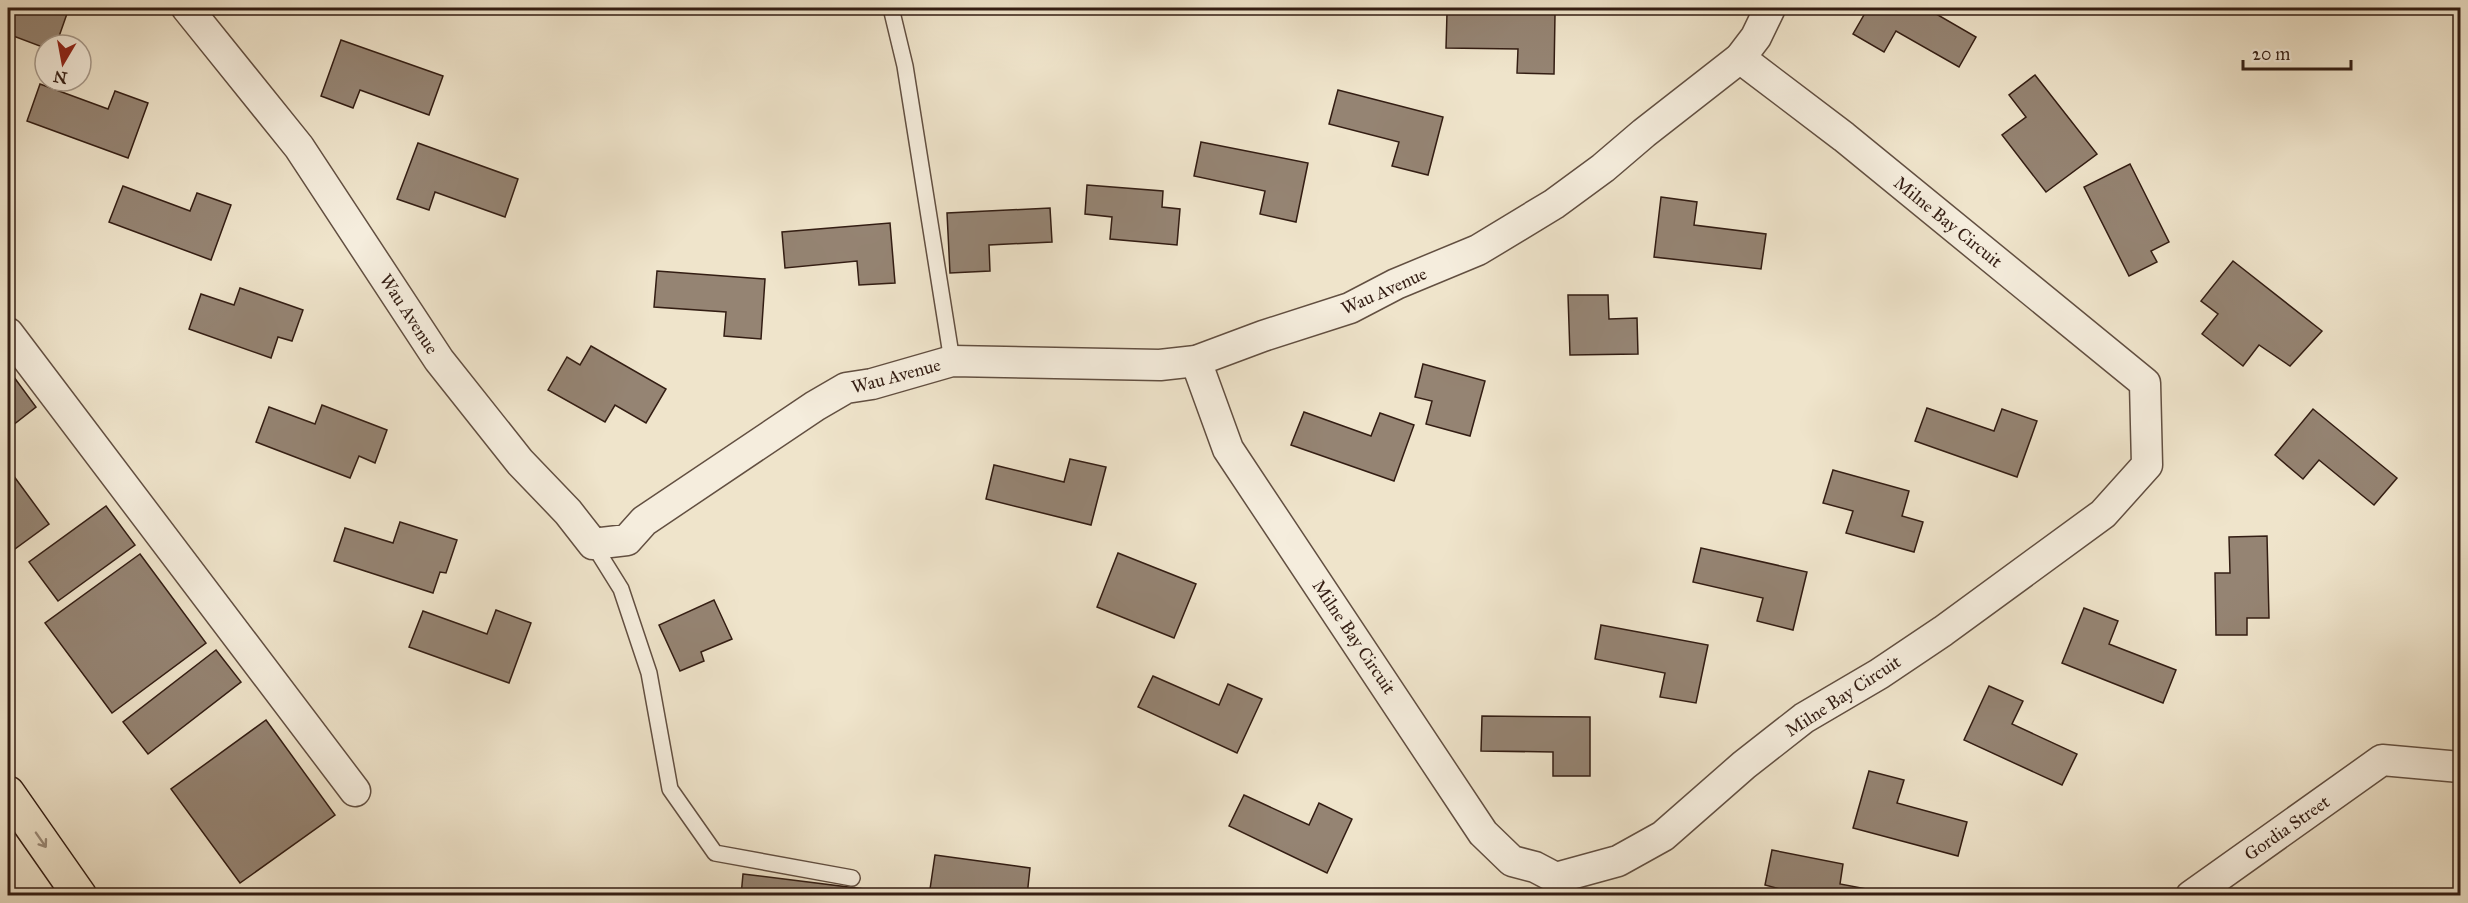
<svg xmlns="http://www.w3.org/2000/svg" width="2468" height="903" viewBox="0 0 2468 903" font-family="'IM FELL Great Primer',serif">
<style>
.building{fill:#958473;stroke:#331d13;stroke-width:1.5}
.lines{fill:none;stroke-linecap:round;stroke-linejoin:round}
.lane-casing{stroke:#624f41;stroke-width:18}
.street-casing{stroke:#624f41;stroke-width:33}
.primary-casing{stroke:#331d13;stroke-width:36}
.lane{stroke:#f5eddd;stroke-width:15}
.street{stroke:#f5eddd;stroke-width:30}
.primary{stroke:#efe4cb;stroke-width:33}
.oneway{stroke:#9a8a78}
.labels{text-anchor:middle;dominant-baseline:central;stroke-width:6;stroke-linejoin:round;paint-order:stroke}
.street-label{font-size:18px;fill:#331d13;stroke:#f5eddd}
</style>
<rect width="100%" height="100%" fill="#efe4cb"/>
<filter id="stains"><feTurbulence type="fractalNoise" baseFrequency=".00333" numOctaves="4"/><feColorMatrix values="0 0 0 0 .2 0 0 0 0 .09 0 0 0 0 .02 0 0 0 .5 -.17"/></filter>
<radialGradient id="worn" r=".72"><stop offset=".6" stop-color="#630" stop-opacity="0"/><stop offset="1" stop-color="#630" stop-opacity=".3"/></radialGradient>
<g class="building">
<polygon points="8,8 69,8 56,45 45,45 45,48 8,34"/>
<polygon points="1868,8 1926,8 1976,37 1959,67 1896,31 1884,52 1853,34"/>
<polygon points="1447,13 1555,14 1554,74 1517,73 1518,49 1446,48"/>
<polygon points="341,40 443,76 429,115 360,90 353,108 321,96"/>
<polygon points="2035,75 2097,154 2046,192 2002,135 2026,117 2009,95"/>
<polygon points="40,84 108,109 115,91 148,103 128,158 27,121"/>
<polygon points="1338,90 1443,117 1428,175 1392,166 1399,142 1329,124"/>
<polygon points="1201,142 1308,163 1296,222 1260,214 1265,191 1194,176"/>
<polygon points="418,143 518,179 505,217 435,192 429,210 397,199"/>
<polygon points="2130,164 2169,242 2151,251 2157,262 2129,276 2084,187"/>
<polygon points="1087,185 1163,191 1162,207 1180,209 1177,245 1110,239 1112,217 1085,214"/>
<polygon points="123,186 190,211 197,193 231,205 211,260 109,222"/>
<polygon points="1661,197 1697,202 1694,225 1766,234 1761,269 1654,257"/>
<polygon points="1050,208 1052,242 989,245 990,271 950,273 947,213"/>
<polygon points="890,223 895,283 859,285 857,261 785,268 782,232"/>
<polygon points="2233,261 2322,331 2290,366 2259,345 2243,366 2202,334 2218,314 2201,301"/>
<polygon points="657,271 765,279 761,339 724,336 726,312 654,307"/>
<polygon points="240,288 303,310 292,341 278,337 271,358 189,329 201,294 234,305"/>
<polygon points="1568,295 1608,295 1609,319 1637,318 1638,354 1570,355"/>
<polygon points="591,346 666,389 646,423 615,405 605,422 548,390 567,357 580,365"/>
<polygon points="1423,364 1485,381 1470,436 1426,424 1432,401 1415,397"/>
<polygon points="8,369 36,407 8,429"/>
<polygon points="322,405 387,430 375,463 359,456 350,478 256,442 269,407 315,424"/>
<polygon points="1927,408 1994,431 2002,409 2037,421 2017,477 1915,441"/>
<polygon points="2313,409 2397,478 2374,505 2319,460 2303,479 2275,455"/>
<polygon points="1304,412 1371,436 1380,413 1414,425 1394,481 1291,445"/>
<polygon points="1070,459 1106,467 1091,525 986,499 994,465 1064,482"/>
<polygon points="1833,470 1909,491 1902,516 1923,522 1914,552 1846,533 1853,511 1823,503"/>
<polygon points="13,475 49,524 8,554 8,479"/>
<polygon points="106,506 135,545 58,601 29,562"/>
<polygon points="400,522 457,540 446,573 440,572 433,593 334,561 345,528 393,543"/>
<polygon points="2267,536 2269,618 2247,618 2247,635 2216,635 2215,573 2230,573 2229,537"/>
<polygon points="1701,548 1807,572 1793,630 1757,621 1763,598 1693,582"/>
<polygon points="1118,553 1196,584 1174,638 1097,607"/>
<polygon points="140,554 206,643 112,713 45,623"/>
<polygon points="714,600 732,639 701,652 704,661 680,671 659,625"/>
<polygon points="2084,608 2118,621 2109,644 2176,670 2163,703 2062,663"/>
<polygon points="496,610 531,623 509,683 409,647 423,611 487,634"/>
<polygon points="1601,625 1708,645 1696,703 1660,697 1665,673 1595,659"/>
<polygon points="216,650 241,682 148,754 123,722"/>
<polygon points="1153,676 1219,705 1228,684 1262,699 1237,753 1138,707"/>
<polygon points="1989,686 2023,701 2012,724 2077,754 2062,785 1964,740"/>
<polygon points="1482,716 1590,717 1590,776 1553,776 1553,752 1481,751"/>
<polygon points="266,720 335,815 240,883 171,789"/>
<polygon points="1869,771 1904,780 1897,803 1967,822 1958,856 1853,828"/>
<polygon points="1244,795 1309,825 1319,803 1352,819 1327,873 1229,826"/>
<polygon points="1772,850 1843,864 1840,884 1867,889 1866,896 1779,896 1780,889 1765,885"/>
<polygon points="935,855 1030,868 1027,896 929,896"/>
<polygon points="743,874 888,892 887,896 741,896"/>
</g>
<g class="lines">
<g class="lane-casing">
<g id="lane">
<polyline points="891,8 905,66 952,361"/>
<polyline points="593,544 621,589 649,673 670,789 715,853 852,878"/>
</g>
</g>
<g class="street-casing">
<g id="street">
<polyline points="187,8 299,147 439,360 520,462 568,512 593,544 627,540 644,521 815,406 846,388 872,384 952,361 1160,365 1196,361 1263,336 1350,308 1396,284 1478,250 1554,204 1603,168 1644,133 1740,58 1756,37 1770,8"/>
<polyline points="8,333 355,791"/>
<polyline points="1196,361 1228,449 1483,833 1512,861 1535,867 1556,878 1618,861 1663,836 1744,765 1804,718 1879,674 1943,631 2103,514 2147,465 2145,383 1844,137 1740,58"/>
<polyline points="2191,896 2382,760 2460,767"/>
</g>
</g>
<g class="primary-casing">
<polyline id="primary" points="8,793 80,896"/>
</g>
<use href="#lane" class="lane"/>
<use href="#street" class="street"/>
<use href="#primary" class="primary"/>
</g>
<defs><path id="oneway-shaft" d="M-6 0H5M1.5-3L5.5 0L1.5 3" fill="none" stroke-width="1.6" stroke-linecap="round" stroke-linejoin="round" transform="scale(1.5)"/></defs>
<use class="oneway" href="#oneway-shaft" transform="translate(41 840) rotate(55)"/>
<g class="labels">
<g class="street-label">
<text transform="translate(1948 222) rotate(39)">Milne Bay Circuit</text>
<text transform="translate(1384 291) rotate(-24)">Wau Avenue</text>
<text transform="translate(409 314) rotate(57)">Wau Avenue</text>
<text transform="translate(896 376) rotate(-15)">Wau Avenue</text>
<text transform="translate(1354 637) rotate(56)">Milne Bay Circuit</text>
<text transform="translate(1843 696) rotate(-33)">Milne Bay Circuit</text>
<text transform="translate(2287 828) rotate(-35)">Gordia Street</text>
</g>
</g>
<rect width="2468" height="903" fill="none" stroke="#efe4cb" stroke-width="30"/>
<rect x="9" y="9" width="2450" height="885" fill="none" stroke="#331d13" stroke-width="3"/>
<rect x="15" y="15" width="2438" height="873" fill="none" stroke="#331d13" stroke-width="1.5"/>
<g transform="translate(63 63) rotate(190)"><circle r="28" fill="#f5eddd" stroke="#a79a8c" stroke-width="1.5"/>
<path d="M0-4.5L10 22L0 15L-10 22Z" fill="#8f2418"/>
<text y="-9" font-size="16" font-weight="bold" text-anchor="middle" fill="#331d13">N</text>
</g>
<path d="M2243 60v9h108v-9" fill="none" stroke="#331d13" stroke-width="3"/>
<text x="2252" y="60" font-size="18" fill="#331d13" stroke="#f5eddd" stroke-width="4.5" paint-order="stroke">20 m</text>
<rect width="100%" height="100%" filter="url(#stains)"/>
<rect width="100%" height="100%" fill="url(#worn)"/>
</svg>
